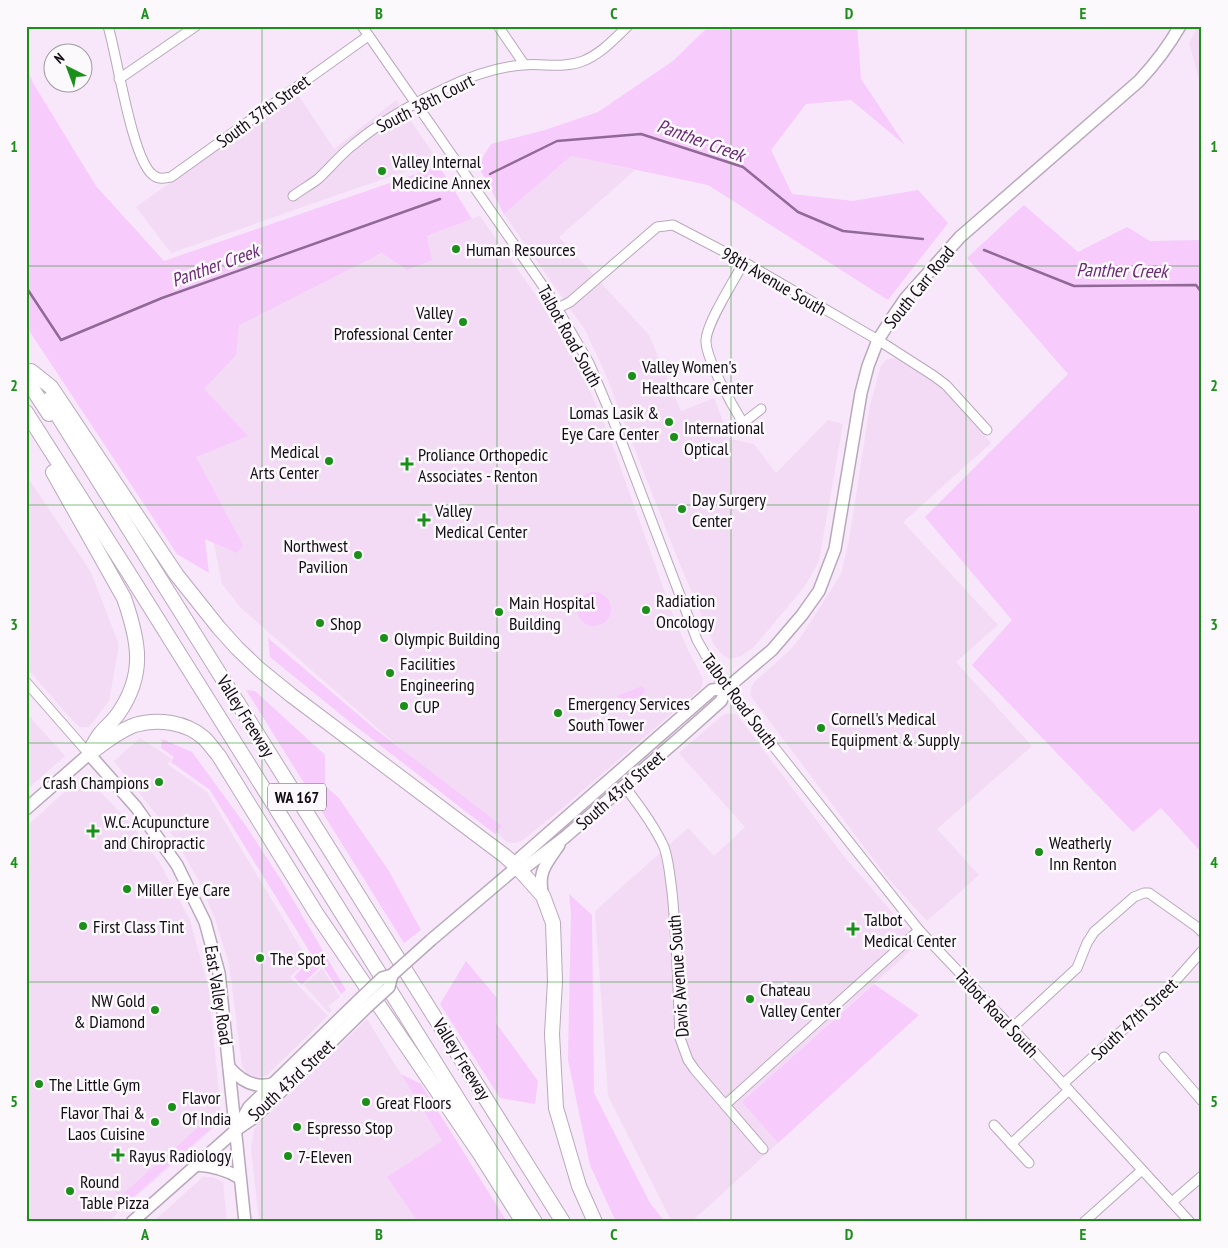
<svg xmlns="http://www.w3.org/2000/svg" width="1228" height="1248" viewBox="0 0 1228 1248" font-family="'PT Sans Narrow',sans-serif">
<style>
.built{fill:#f3dbf5}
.green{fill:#f7cbfc}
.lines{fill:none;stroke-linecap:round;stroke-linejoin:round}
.stream{stroke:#916997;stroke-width:2.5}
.minor-casing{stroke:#b9a8bb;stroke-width:11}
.major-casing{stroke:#b9a8bb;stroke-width:14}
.highway-casing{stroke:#b9a8bb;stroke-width:16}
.minor{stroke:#fff;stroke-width:9}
.major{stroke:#fff;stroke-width:11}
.highway{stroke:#fff;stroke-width:14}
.major-bridge-casing{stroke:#b9a8bb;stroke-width:14;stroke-linecap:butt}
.major-bridge{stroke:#fff;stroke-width:11}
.grid{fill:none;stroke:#1b8f1a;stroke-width:1;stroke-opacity:0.55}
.poi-dot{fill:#1b8f1a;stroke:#fcf9fd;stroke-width:2}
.labels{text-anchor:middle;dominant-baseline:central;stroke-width:5;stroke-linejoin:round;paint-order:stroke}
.shield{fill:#fcf9fd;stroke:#595459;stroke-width:1}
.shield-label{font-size:16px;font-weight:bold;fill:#130d13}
.street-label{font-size:18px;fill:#130d13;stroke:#fcf9fd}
.poi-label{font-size:18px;fill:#130d13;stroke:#fcf9fd;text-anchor:start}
.water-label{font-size:19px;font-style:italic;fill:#6c2a76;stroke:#fcf9fd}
.neatline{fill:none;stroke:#1b8f1a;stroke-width:2}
.grid-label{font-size:16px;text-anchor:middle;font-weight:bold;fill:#1b8f1a}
</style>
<rect width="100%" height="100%" fill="#f8e6fa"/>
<g class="built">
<polygon points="1198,26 1202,26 1202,89 1189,43"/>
<polygon points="297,93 334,149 396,100 438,160 171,253 136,207"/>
<polygon points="571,156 635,170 559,237 649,335 681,411 714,398 730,439 754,444 776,473 828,420 843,424 819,561 805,586 754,647 741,656 730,659 723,655 714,645 677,557 603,368 585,330 504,214"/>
<polygon points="480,216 535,294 576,359 609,435 674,618 687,648 703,679 702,686 699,690 566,805 523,840 515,843 507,842 241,608 222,584 172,335"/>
<polygon points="895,358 933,382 945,392 991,443 903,522 998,625 956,662 1032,746 937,829 979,875 927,921 886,876 750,695 751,689 754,682 788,652 801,637 841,574 849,541 870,405 881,366 886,360"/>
<polygon points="26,475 91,572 119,645 109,701 89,727 80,727 75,723 26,667"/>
<polygon points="26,713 65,756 26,790"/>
<polygon points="729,713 737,715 846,859 919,943 742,1102 778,1143 691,1222 672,1222 608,1096 595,911 688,828 714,856 745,827 679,753 723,715"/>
<polygon points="140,738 172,759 167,764 207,792 308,960 290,977 328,1016 266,1076 257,1078 252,1077 245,1071 242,1065 229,964 215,919 200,883 179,845 168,829 114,761"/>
<polygon points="80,782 92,783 132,825 159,862 190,920 209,990 221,1115 217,1125 107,1222 26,1222 26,827 71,786"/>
<polygon points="322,968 340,997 328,1006 332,1011 329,1013 304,985"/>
<polygon points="367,1019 442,1141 387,1177 418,1222 259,1222 251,1148 254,1129"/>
<polygon points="203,1177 213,1177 223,1182 227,1222 153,1222"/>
</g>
<g class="green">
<polygon points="709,26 857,26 861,79 905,145 851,100 806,104 771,150 792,194 853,201 918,190 948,223 888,300 708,185 571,156 504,214 478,165 491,144 545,130 598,112 673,61"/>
<polygon points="26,64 33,83 96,186 164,261 439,166 472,219 427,236 432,260 407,270 382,253 239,325 236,355 204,389 248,436 196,457 243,545 237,553 205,539 209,573 177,554 26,326"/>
<polygon points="1024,205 1078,252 1127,227 1150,241 1202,240 1202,853 1161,808 1133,832 972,665 1012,620 925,517 1068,374 967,258"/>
<circle cx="594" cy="609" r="17"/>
<polygon points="268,638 375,729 502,826 495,834 345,718 270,657"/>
<polygon points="642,686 645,691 629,713 628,710 630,709 625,699 617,697 617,696"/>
<polygon points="246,690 255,691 325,755 325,786 338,797 389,871 421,930 404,943"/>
<polygon points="162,739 192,752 246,826 283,883 346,990 341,994 322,965 302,985 294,977 313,957 210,790 171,762 174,757 161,748"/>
<polygon points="569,894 592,915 594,1093 650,1203 665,1222 616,1222 590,1165 568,1060 571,913"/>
<polygon points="466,961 497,998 496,1023 538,1081 535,1104 500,1098 440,1004"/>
<polygon points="874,984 919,1015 778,1143 742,1102"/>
<polygon points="401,1074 421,1084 507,1222 418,1222 387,1177 442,1141"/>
<polygon points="201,1116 218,1118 219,1121 134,1196 124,1200 120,1198 115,1191 117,1191 122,1195 201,1125 197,1120"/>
</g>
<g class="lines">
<g class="stream">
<polyline points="490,174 557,141 641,134 743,167 798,212 843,231 923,239"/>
<polyline points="984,250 1074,286 1196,285 1202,293"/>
<polyline points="26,287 61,340 162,298 440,199"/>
</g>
<g class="minor-casing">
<g id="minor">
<path d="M 108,26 C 117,55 132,160 153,175 C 159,180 165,178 171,177 L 368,36"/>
<polyline points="362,26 550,296 589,363 616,427 697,640 717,675 919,930 1012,1028 1190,1222"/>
<polyline points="498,26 524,64"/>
<polyline points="119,79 196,26"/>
<path d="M 293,196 C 301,190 310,185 318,179 C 330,168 340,155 353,145 C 380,122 412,104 444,89 C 468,77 495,67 523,65 C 543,63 563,69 583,61 C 601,54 614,39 628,26"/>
<path d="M 744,262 C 735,279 705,325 706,342 C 707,361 732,405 743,423 L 761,409"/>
<polyline points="558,308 570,302 657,227 673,225 744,262 878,340 934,376 946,385 987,430"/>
<polyline points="26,682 89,754"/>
<path d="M 624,786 C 639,805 654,825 664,847 C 669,861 670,877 672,892 C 677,940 678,989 680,1038 L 688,1060 L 695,1070 L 763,1149"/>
<polyline points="1012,1028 1077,968 1087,943 1094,932 1134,897 1144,893 1149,893 1197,927 1202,932"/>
<polyline points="1164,1057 1202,1101"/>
<polyline points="1063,1084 1170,987 1202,951"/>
<polyline points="725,1105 919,930"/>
<polyline points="994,1125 1029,1163"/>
<polyline points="1011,1144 1069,1090"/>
<polyline points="1172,1202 1202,1176"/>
<polyline points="1084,1222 1142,1170"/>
</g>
</g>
<g class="major-casing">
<g id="major">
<polyline points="26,809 89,754 136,807 177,865 205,922 219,973 245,1222"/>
<path d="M 517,867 L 527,866 L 564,838 L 683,735 L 721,701 L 727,688 L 772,650 L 802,615 L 819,591 L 835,549 L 861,393 L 868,366 L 878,340 L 892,318 L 905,299 L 960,237 L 1139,81 C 1155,64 1168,47 1180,26"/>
<path d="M 543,896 C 537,872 546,864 559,845"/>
<polyline points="431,940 517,867 520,858 712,690 727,688"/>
<path d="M 229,1067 C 241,1081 256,1090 275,1083"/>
<polyline points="237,1128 249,1107 360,999"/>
<path d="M 196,1165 C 212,1166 227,1170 240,1178"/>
<polyline points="132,1222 236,1130 255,1117 366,1008"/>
</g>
</g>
<g class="highway-casing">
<g id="highway">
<polyline points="31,371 51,387 176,574 219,628 237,648 259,669 291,695 505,856 517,867 543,896 553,923 555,981 552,1034 556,1108 579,1186 595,1222"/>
<polyline points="26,379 49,414"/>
<polyline points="48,400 563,1222"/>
<polyline points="26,412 130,575 535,1222"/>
<path d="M 53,472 L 124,598 C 139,641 146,674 118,714 C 113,721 106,727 100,734 C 96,739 93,745 90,751"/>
<path d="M 89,754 C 103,744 118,731 135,725 C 157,718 186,722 204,738 C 209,743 214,750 219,756 L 316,913 L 480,1154 L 523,1222"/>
</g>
</g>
<use href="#minor" class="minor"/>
<use href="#major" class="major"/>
<use href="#highway" class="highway"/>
<g class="major-bridge-casing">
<g id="major-bridge">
<polyline points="360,999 382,978 392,975 431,940"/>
<polyline points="366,1008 389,987 392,975"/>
</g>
</g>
<use href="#major-bridge" class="major-bridge"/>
</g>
<path class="grid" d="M 262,26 L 262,1222M 497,26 L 497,1222M 731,26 L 731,1222M 966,26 L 966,1222M 26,266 L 1202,266M 26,505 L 1202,505M 26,743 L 1202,743M 26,982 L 1202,982"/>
<g class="poi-dot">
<circle cx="382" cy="171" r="5"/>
<circle cx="456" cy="249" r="5"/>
<circle cx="463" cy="322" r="5"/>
<circle cx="632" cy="376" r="5"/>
<circle cx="669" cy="422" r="5"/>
<circle cx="674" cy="437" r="5"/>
<circle cx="329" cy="461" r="5"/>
<path d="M404.5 456.5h5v5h5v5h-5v5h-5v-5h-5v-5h5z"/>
<circle cx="682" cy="509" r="5"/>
<path d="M421.5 512.5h5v5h5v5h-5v5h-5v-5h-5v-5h5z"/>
<circle cx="358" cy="555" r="5"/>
<circle cx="646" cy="610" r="5"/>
<circle cx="499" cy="612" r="5"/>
<circle cx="320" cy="623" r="5"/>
<circle cx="384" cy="638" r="5"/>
<circle cx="390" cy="673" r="5"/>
<circle cx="404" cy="706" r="5"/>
<circle cx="558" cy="713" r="5"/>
<circle cx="821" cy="728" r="5"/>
<circle cx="159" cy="782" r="5"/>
<path d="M90.5 823.5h5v5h5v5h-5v5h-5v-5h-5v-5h5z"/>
<circle cx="1039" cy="852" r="5"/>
<circle cx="127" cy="889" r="5"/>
<circle cx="83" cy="926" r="5"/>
<path d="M850.5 921.5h5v5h5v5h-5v5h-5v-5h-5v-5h5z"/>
<circle cx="260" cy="958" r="5"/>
<circle cx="750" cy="999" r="5"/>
<circle cx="155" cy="1010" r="5"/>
<circle cx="39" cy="1084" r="5"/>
<circle cx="366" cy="1102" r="5"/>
<circle cx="172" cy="1107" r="5"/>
<circle cx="155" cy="1122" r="5"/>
<circle cx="297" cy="1127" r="5"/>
<path d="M115.5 1147.5h5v5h5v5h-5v5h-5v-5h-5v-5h5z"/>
<circle cx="288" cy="1156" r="5"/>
<circle cx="70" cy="1191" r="5"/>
</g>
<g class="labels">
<rect class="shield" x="268" y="783.5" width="58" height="27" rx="4"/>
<g class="shield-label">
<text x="297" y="797">WA 167</text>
</g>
<g class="street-label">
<text transform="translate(425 103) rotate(-27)">South 38th Court</text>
<text transform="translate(263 111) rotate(-36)">South 37th Street</text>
<text transform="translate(774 281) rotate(30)">98th Avenue South</text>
<text transform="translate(919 287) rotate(-51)">South Carr Road</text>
<text transform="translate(570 336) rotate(61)">Talbot Road South</text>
<text transform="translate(740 701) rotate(53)">Talbot Road South</text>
<text transform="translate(246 716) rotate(58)">Valley Freeway</text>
<text transform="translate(620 790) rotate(-41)">South 43rd Street</text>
<text transform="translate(678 976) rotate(-94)">Davis Avenue South</text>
<text transform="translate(219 995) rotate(81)">East Valley Road</text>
<text transform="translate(997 1013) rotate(47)">Talbot Road South</text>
<text transform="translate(1134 1019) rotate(-43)">South 47th Street</text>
<text transform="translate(462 1059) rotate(58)">Valley Freeway</text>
<text transform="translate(291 1080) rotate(-43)">South 43rd Street</text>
</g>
<g class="poi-label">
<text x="392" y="161">Valley Internal<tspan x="392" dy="21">Medicine Annex</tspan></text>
<text x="466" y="249">Human Resources</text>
<text x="453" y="312" text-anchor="end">Valley<tspan x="453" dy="21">Professional Center</tspan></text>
<text x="642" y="366">Valley Women's<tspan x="642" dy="21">Healthcare Center</tspan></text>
<text x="659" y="412" text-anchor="end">Lomas Lasik &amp;<tspan x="659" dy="21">Eye Care Center</tspan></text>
<text x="684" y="427">International<tspan x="684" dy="21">Optical</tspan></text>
<text x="319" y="451" text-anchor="end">Medical<tspan x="319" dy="21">Arts Center</tspan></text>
<text x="418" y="454">Proliance Orthopedic<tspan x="418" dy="21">Associates - Renton</tspan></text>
<text x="692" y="499">Day Surgery<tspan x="692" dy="21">Center</tspan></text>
<text x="435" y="510">Valley<tspan x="435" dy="21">Medical Center</tspan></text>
<text x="348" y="545" text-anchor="end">Northwest<tspan x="348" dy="21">Pavilion</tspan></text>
<text x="656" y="600">Radiation<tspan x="656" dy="21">Oncology</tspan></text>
<text x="509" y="602">Main Hospital<tspan x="509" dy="21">Building</tspan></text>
<text x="330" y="623">Shop</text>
<text x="394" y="638">Olympic Building</text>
<text x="400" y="663">Facilities<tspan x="400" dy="21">Engineering</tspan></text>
<text x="568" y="703">Emergency Services<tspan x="568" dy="21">South Tower</tspan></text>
<text x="414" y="706">CUP</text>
<text x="831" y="718">Cornell's Medical<tspan x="831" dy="21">Equipment &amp; Supply</tspan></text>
<text x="149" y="782" text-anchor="end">Crash Champions</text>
<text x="104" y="821">W.C. Acupuncture<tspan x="104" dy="21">and Chiropractic</tspan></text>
<text x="1049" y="842">Weatherly<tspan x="1049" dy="21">Inn Renton</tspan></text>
<text x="137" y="889">Miller Eye Care</text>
<text x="864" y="919">Talbot<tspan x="864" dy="21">Medical Center</tspan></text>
<text x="93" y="926">First Class Tint</text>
<text x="270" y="958">The Spot</text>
<text x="760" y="989">Chateau<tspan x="760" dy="21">Valley Center</tspan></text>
<text x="145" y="1000" text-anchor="end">NW Gold<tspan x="145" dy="21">&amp; Diamond</tspan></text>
<text x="49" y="1084">The Little Gym</text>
<text x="182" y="1097">Flavor<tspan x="182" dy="21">Of India</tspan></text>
<text x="376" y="1102">Great Floors</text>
<text x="145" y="1112" text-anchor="end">Flavor Thai &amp;<tspan x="145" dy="21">Laos Cuisine</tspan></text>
<text x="307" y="1127">Espresso Stop</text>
<text x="129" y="1155">Rayus Radiology</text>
<text x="298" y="1156">7-Eleven</text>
<text x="80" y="1181">Round<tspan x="80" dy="21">Table Pizza</tspan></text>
</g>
<g class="water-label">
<text transform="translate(701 140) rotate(20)">Panther Creek</text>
<text transform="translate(215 265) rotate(-20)">Panther Creek</text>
<text transform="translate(1122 270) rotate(1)">Panther Creek</text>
</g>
</g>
<rect width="1228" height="1248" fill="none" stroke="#fcf9fd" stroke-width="55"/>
<g transform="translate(68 68) rotate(318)"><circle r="24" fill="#fcf9fd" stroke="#9f9b9f"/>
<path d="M0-4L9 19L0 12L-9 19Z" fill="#1b8f1a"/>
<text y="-8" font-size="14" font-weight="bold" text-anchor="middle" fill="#130d13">N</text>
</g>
<rect x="28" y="28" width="1172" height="1192" class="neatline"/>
<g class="grid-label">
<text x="145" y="19">A</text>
<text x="379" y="19">B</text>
<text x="614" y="19">C</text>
<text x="849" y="19">D</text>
<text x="1083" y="19">E</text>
<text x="14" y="152">1</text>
<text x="1214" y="152">1</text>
<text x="14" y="391">2</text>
<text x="1214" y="391">2</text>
<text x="14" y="630">3</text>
<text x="1214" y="630">3</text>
<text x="14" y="868">4</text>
<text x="1214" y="868">4</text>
<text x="14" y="1107">5</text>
<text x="1214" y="1107">5</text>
<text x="145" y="1240">A</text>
<text x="379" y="1240">B</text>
<text x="614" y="1240">C</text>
<text x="849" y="1240">D</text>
<text x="1083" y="1240">E</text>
</g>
</svg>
